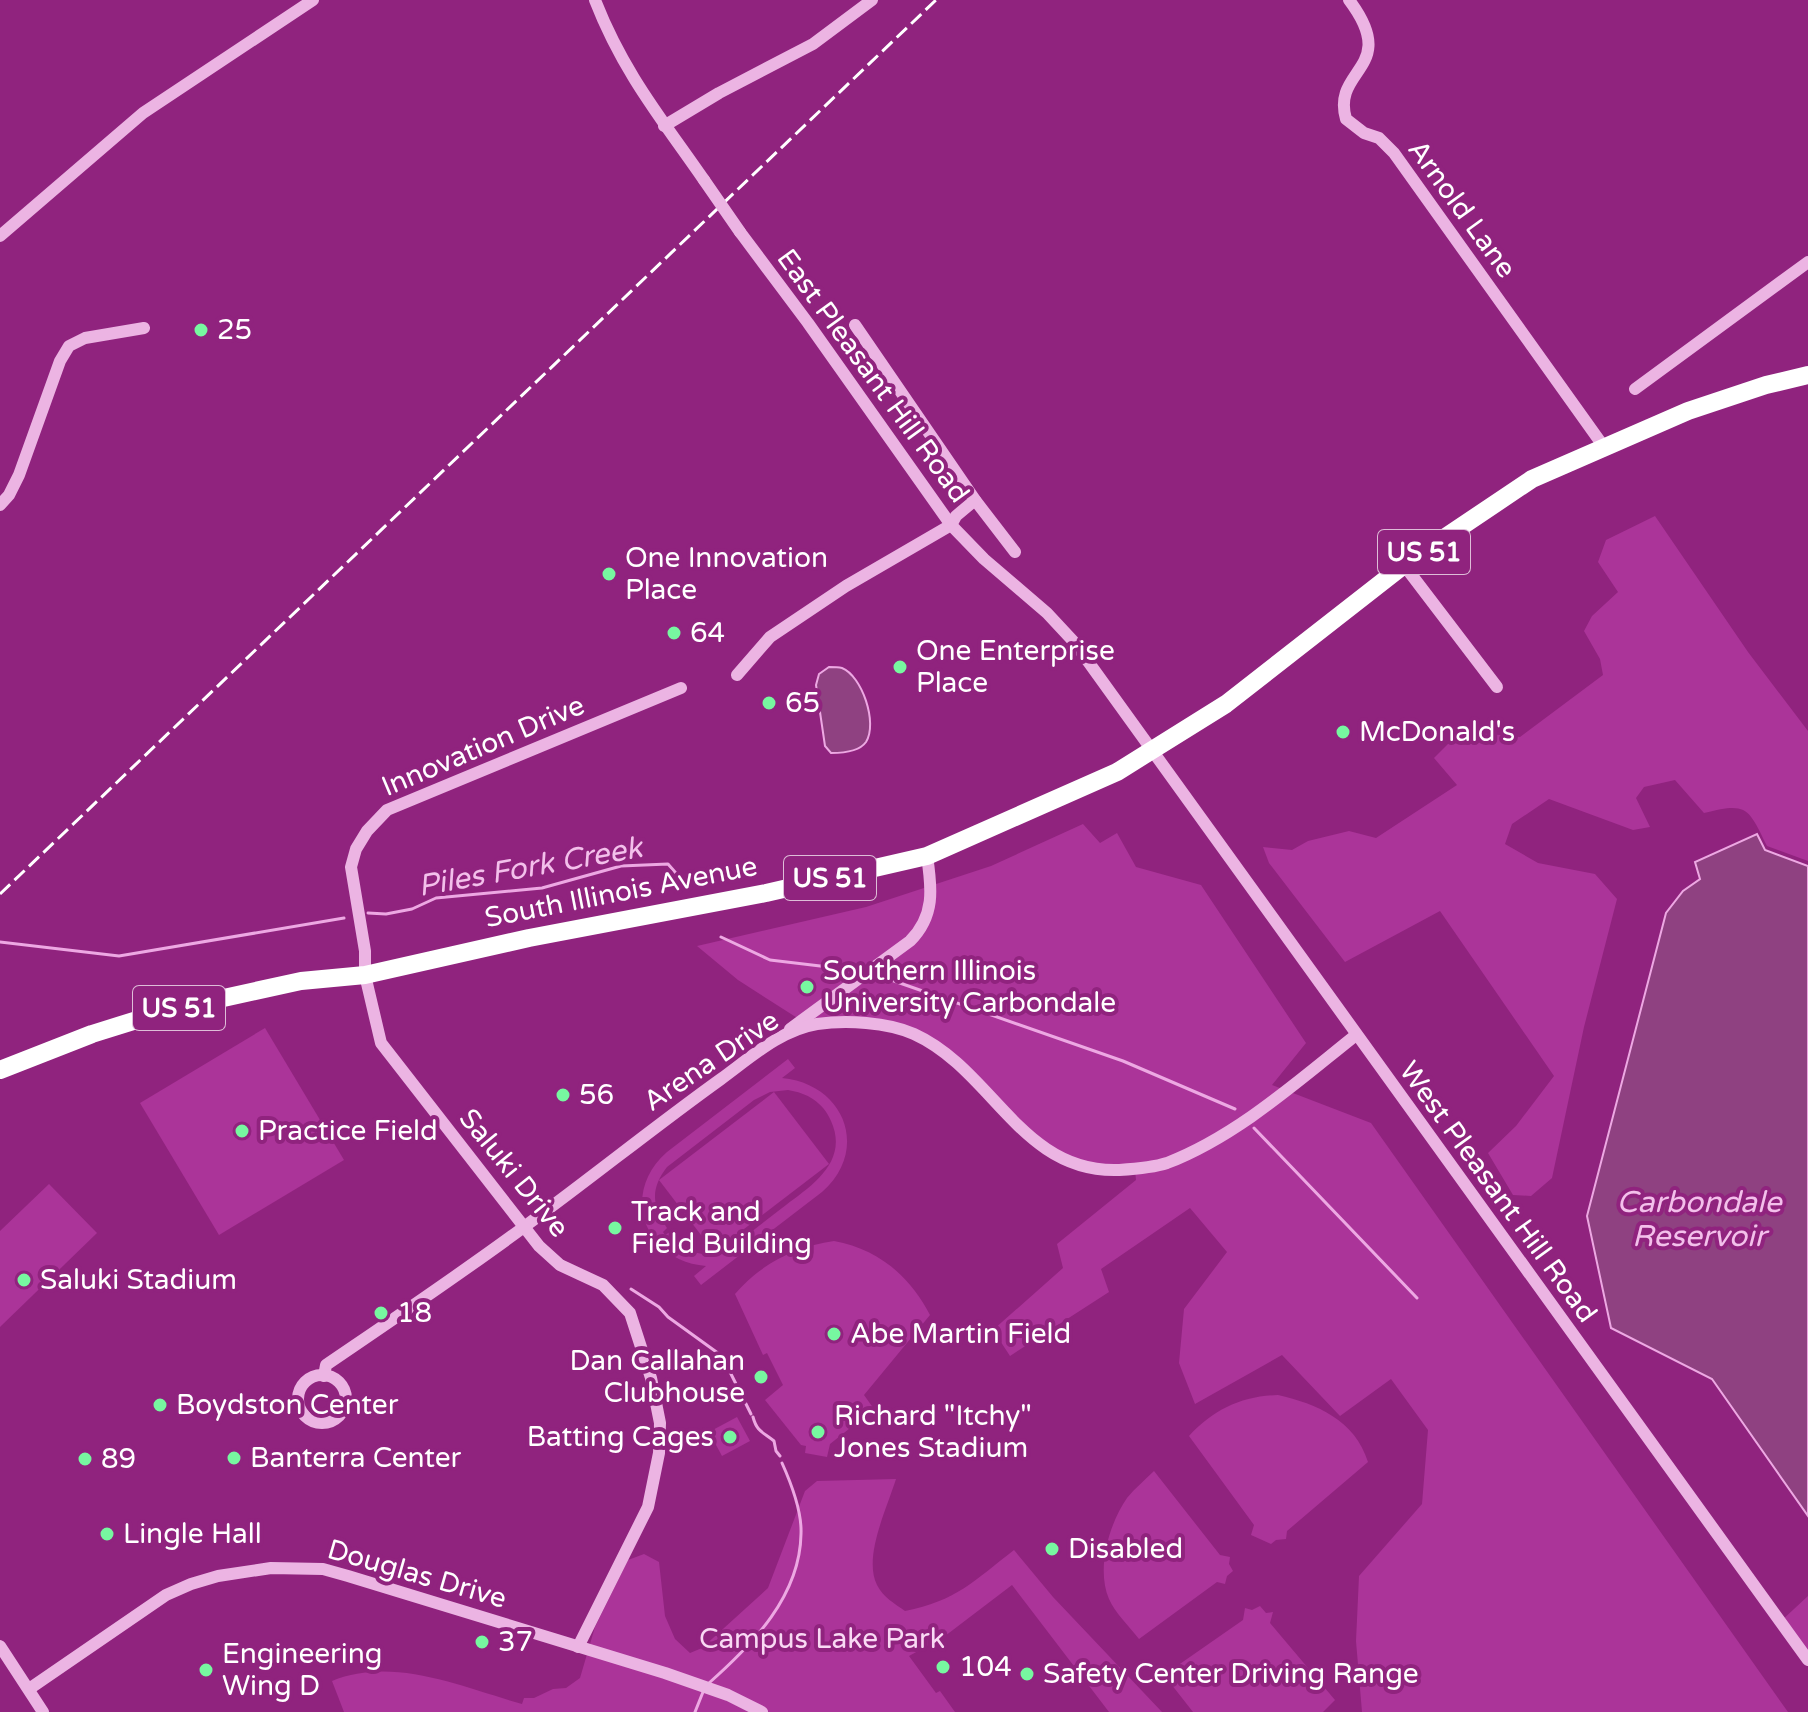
<svg xmlns="http://www.w3.org/2000/svg" width="1808" height="1712" viewBox="0 0 1808 1712" font-family="'Varela Round',sans-serif">
<style>
.green{fill:#ab3499;fill-rule:evenodd}
.water{fill:#8f4181;stroke:#eda8e3;stroke-width:2}
.lines{fill:none;stroke-linecap:round;stroke-linejoin:round}
.stream{stroke:#eda8e3;stroke-width:3}
.minor{stroke:#ecb4e3;stroke-width:12}
.highway{stroke:#fff;stroke-width:18}
.rail{stroke:#fff;stroke-width:3;stroke-dasharray:14 6;stroke-linecap:butt}
.minor-bridge{stroke:#ecb4e3;stroke-width:12}
.poi-dot{fill:#77f7a0;stroke:#90237e;stroke-width:3}
.labels{text-anchor:middle;dominant-baseline:central;stroke-width:8;stroke-linejoin:round;paint-order:stroke}
.shield{fill:#90237e;stroke:#debdd8;stroke-width:2}
.shield-label{font-size:26px;font-weight:bold;fill:#fff}
.street-label{font-size:28px;fill:#fff;stroke:#90237e}
.poi-label{font-size:28px;fill:#fff;stroke:#90237e;text-anchor:start}
.park-label{font-size:28px;fill:#f9d9f4;stroke:#90237e}
.water-label{font-size:30px;font-style:italic;fill:#f3c0eb;stroke:#90237e}
</style>
<rect width="100%" height="100%" fill="#90237e"/>
<g class="green">
<path d="M 1655,516 L 1748,652 L 1808,731 L 1808,861 L 1767,846 C 1748,807 1747,802 1704,813 L 1675,780 L 1644,787 L 1636,798 L 1650,827 L 1633,830 L 1549,799 L 1512,824 L 1505,844 L 1538,863 L 1595,874 L 1617,899 L 1584,1027 L 1552,1178 L 1531,1196 L 1513,1195 L 1488,1153 L 1516,1126 L 1554,1076 L 1440,911 L 1345,962 L 1269,863 L 1263,847 L 1292,850 L 1308,841 L 1349,831 L 1376,838 L 1457,785 L 1434,758 L 1453,739 L 1479,733 L 1520,737 L 1603,675 L 1600,659 L 1584,631 L 1592,616 L 1618,592 L 1598,562 L 1606,540 Z"/>
<polygon points="1083,824 1100,843 1117,833 1136,867 1201,885 1306,1043 1272,1085 1371,1123 1788,1712 1362,1712 1356,1641 1359,1576 1422,1504 1428,1430 1391,1379 1340,1416 1282,1355 1195,1404 1179,1363 1184,1309 1227,1252 1190,1208 1101,1269 1109,1292 1010,1356 993,1330 1063,1268 1057,1244 1136,1180 1135,1170 1067,1161 982,1086 914,1034 802,1021 738,980 697,946 866,907 991,866"/>
<polygon points="265,1028 344,1160 219,1235 140,1103"/>
<path d="M 788,1059 L 795,1068 L 782,1078 C 845,1084 870,1150 822,1192 L 701,1285 L 694,1276 L 706,1266 C 645,1261 619,1194 667,1152 ZM 788,1090 C 807,1093 823,1102 831,1121 C 849,1161 813,1185 786,1205 C 769,1218 753,1231 736,1243 C 709,1261 690,1257 670,1232 L 665,1235 L 663,1232 L 667,1228 C 652,1206 650,1189 667,1167 L 754,1100 L 770,1092 Z"/>
<polygon points="774,1092 829,1164 714,1252 659,1180"/>
<polygon points="49,1184 97,1233 0,1327 0,1231"/>
<path d="M 834,1241 C 878,1249 910,1276 930,1315 L 864,1395 L 874,1409 L 830,1444 L 827,1457 L 805,1453 L 806,1446 L 801,1445 L 765,1400 L 783,1385 L 767,1353 L 763,1355 L 735,1294 C 762,1263 794,1247 834,1241 Z"/>
<path d="M 1278,1395 C 1317,1404 1355,1420 1368,1462 L 1287,1531 L 1286,1539 L 1276,1540 L 1271,1544 L 1251,1535 L 1254,1525 L 1189,1436 C 1214,1409 1242,1396 1278,1395 Z"/>
<polygon points="737,1417 750,1441 722,1456 709,1432"/>
<path d="M 1154,1471 L 1220,1555 L 1230,1557 L 1229,1564 L 1233,1571 L 1227,1576 L 1225,1584 L 1217,1582 L 1139,1639 C 1130,1627 1115,1613 1109,1599 C 1096,1569 1109,1524 1127,1498 C 1135,1488 1145,1480 1154,1471 Z"/>
<path d="M 896,1479 C 887,1508 863,1557 877,1585 C 883,1597 895,1604 905,1611 C 956,1601 974,1581 1014,1550 L 1053,1597 L 1162,1712 L 1109,1712 L 1012,1585 L 945,1636 L 909,1656 L 936,1693 L 940,1691 L 955,1712 L 344,1712 L 332,1681 C 394,1656 461,1687 522,1704 L 524,1698 L 534,1698 L 553,1689 L 566,1688 L 580,1678 L 595,1627 L 628,1560 L 644,1554 L 659,1562 L 665,1616 L 675,1639 L 690,1653 L 702,1648 L 768,1588 L 805,1491 L 817,1481 Z"/>
<polygon points="1808,1596 1808,1660 1780,1622"/>
<polygon points="1260,1606 1266,1613 1273,1612 1270,1623 1335,1700 1323,1712 1193,1712 1164,1675 1243,1620 1245,1608 1252,1610"/>
</g>
<g class="water">
<path d="M 829,667 C 833,667 838,667 842,668 C 862,676 878,723 866,742 C 859,752 842,753 831,753 L 825,746 L 816,685 L 819,674 Z"/>
<polygon points="1757,834 1765,850 1808,866 1808,1516 1712,1379 1611,1328 1587,1216 1666,913 1683,891 1700,879 1695,862"/>
</g>
<g class="lines">
<g class="stream">
<polyline points="368,913 386,914 412,909 436,898 542,888 621,866 668,864 688,887"/>
<polyline points="721,937 770,960 862,971"/>
<polyline points="0,942 119,956 344,918"/>
<polyline points="874,974 1123,1061 1235,1109"/>
<polyline points="1254,1128 1417,1298"/>
<polyline points="631,1289 659,1307 668,1317 722,1356 751,1414"/>
<path d="M 753,1417 C 757,1432 763,1432 774,1441 L 776,1451 L 780,1456"/>
<path d="M 709,1683 C 753,1644 800,1596 801,1534 C 802,1512 791,1483 782,1463"/>
<polyline points="695,1712 703,1692"/>
</g>
<g class="minor">
<path d="M 595,0 C 623,72 661,118 704,180"/>
<path d="M 1349,0 C 1401,69 1331,68 1346,119 L 1364,133 L 1379,138 L 1394,153 L 1604,447"/>
<polyline points="664,126 719,93 813,44 872,0"/>
<polyline points="740,232 808,323 951,525 984,559 1047,613 1074,642 1808,1660"/>
<polyline points="0,236 143,113 313,0"/>
<polyline points="855,325 975,500 1015,552"/>
<polyline points="1635,389 1808,262"/>
<polyline points="0,505 9,495 19,475 60,361 69,346 85,338 144,328"/>
<polyline points="1404,565 1497,687"/>
<polyline points="737,675 770,637 846,586 951,525 956,516 975,500"/>
<path d="M 790,1029 L 910,941 C 935,916 932,889 927,856"/>
<circle cx="322" cy="1399" r="24"/>
<path d="M 324,1376 L 326,1365 C 392,1320 459,1275 524,1227 C 590,1179 654,1127 721,1079 C 750,1058 780,1030 817,1024 C 846,1020 887,1022 914,1034 C 993,1070 1021,1173 1118,1170 C 1134,1169 1152,1168 1167,1163 C 1237,1136 1298,1081 1356,1035"/>
<polyline points="0,1646 43,1712"/>
<polyline points="578,1647 648,1507 659,1453 660,1423 651,1378 630,1313 603,1285 560,1265 539,1246 381,1043 365,975 365,951 351,867 356,849 367,831 387,810 681,688"/>
<polyline points="29,1689 166,1595 191,1584 218,1576 271,1568 323,1569 348,1576 665,1673 728,1695 762,1712"/>
</g>
<polyline class="highway" points="0,1070 92,1034 169,1010 301,981 365,975 529,938 766,893 927,856 1117,772 1226,704 1404,565 1532,479 1688,411 1766,385 1808,375"/>
<polyline class="rail" points="0,894 936,0"/>
<polyline class="minor-bridge" points="704,180 740,232"/>
</g>
<g class="poi-dot">
<circle cx="201" cy="330" r="8"/>
<circle cx="609" cy="574" r="8"/>
<circle cx="674" cy="633" r="8"/>
<circle cx="900" cy="667" r="8"/>
<circle cx="769" cy="703" r="8"/>
<circle cx="1343" cy="732" r="8"/>
<circle cx="807" cy="987" r="8"/>
<circle cx="563" cy="1095" r="8"/>
<circle cx="242" cy="1131" r="8"/>
<circle cx="615" cy="1228" r="8"/>
<circle cx="24" cy="1280" r="8"/>
<circle cx="381" cy="1313" r="8"/>
<circle cx="834" cy="1334" r="8"/>
<circle cx="761" cy="1377" r="8"/>
<circle cx="160" cy="1405" r="8"/>
<circle cx="818" cy="1432" r="8"/>
<circle cx="730" cy="1437" r="8"/>
<circle cx="234" cy="1458" r="8"/>
<circle cx="85" cy="1459" r="8"/>
<circle cx="107" cy="1534" r="8"/>
<circle cx="1052" cy="1549" r="8"/>
<circle cx="482" cy="1642" r="8"/>
<circle cx="943" cy="1667" r="8"/>
<circle cx="206" cy="1670" r="8"/>
<circle cx="1027" cy="1674" r="8"/>
</g>
<g class="labels">
<g class="shield">
<rect x="1378" y="530" width="92" height="44" rx="6"/>
<rect x="784" y="856" width="92" height="44" rx="6"/>
<rect x="133" y="986" width="92" height="44" rx="6"/>
</g>
<g class="shield-label">
<text x="1424" y="552">US 51</text>
<text x="830" y="878">US 51</text>
<text x="179" y="1008">US 51</text>
</g>
<g class="street-label">
<text transform="translate(1462 209) rotate(54)">Arnold Lane</text>
<text transform="translate(873 376) rotate(54)">East Pleasant Hill Road</text>
<text transform="translate(483 746) rotate(-23)">Innovation Drive</text>
<text transform="translate(621 892) rotate(-11)">South Illinois Avenue</text>
<text transform="translate(711 1061) rotate(-34)">Arena Drive</text>
<text transform="translate(514 1173) rotate(51)">Saluki Drive</text>
<text transform="translate(1498 1192) rotate(54)">West Pleasant Hill Road</text>
<text transform="translate(417 1574) rotate(16)">Douglas Drive</text>
</g>
<g class="poi-label">
<text x="217" y="330">25</text>
<text x="625" y="558">One Innovation<tspan x="625" dy="32">Place</tspan></text>
<text x="690" y="633">64</text>
<text x="916" y="651">One Enterprise<tspan x="916" dy="32">Place</tspan></text>
<text x="785" y="703">65</text>
<text x="1359" y="732">McDonald's</text>
<text x="823" y="971">Southern Illinois<tspan x="823" dy="32">University Carbondale</tspan></text>
<text x="579" y="1095">56</text>
<text x="258" y="1131">Practice Field</text>
<text x="631" y="1212">Track and<tspan x="631" dy="32">Field Building</tspan></text>
<text x="40" y="1280">Saluki Stadium</text>
<text x="397" y="1313">18</text>
<text x="850" y="1334">Abe Martin Field</text>
<text x="745" y="1361" text-anchor="end">Dan Callahan<tspan x="745" dy="32">Clubhouse</tspan></text>
<text x="176" y="1405">Boydston Center</text>
<text x="834" y="1416">Richard "Itchy"<tspan x="834" dy="32">Jones Stadium</tspan></text>
<text x="714" y="1437" text-anchor="end">Batting Cages</text>
<text x="250" y="1458">Banterra Center</text>
<text x="101" y="1459">89</text>
<text x="123" y="1534">Lingle Hall</text>
<text x="1068" y="1549">Disabled</text>
<text x="498" y="1642">37</text>
<text x="222" y="1654">Engineering<tspan x="222" dy="32">Wing D</tspan></text>
<text x="959" y="1667">104</text>
<text x="1043" y="1674">Safety Center Driving Range</text>
</g>
<g class="park-label">
<text x="822" y="1639">Campus Lake Park</text>
</g>
<g class="water-label">
<text transform="translate(530 867) rotate(-10)">Piles Fork Creek</text>
<text x="1699" y="1202">Carbondale<tspan x="1699" dy="34">Reservoir</tspan></text>
</g>
</g>
</svg>
